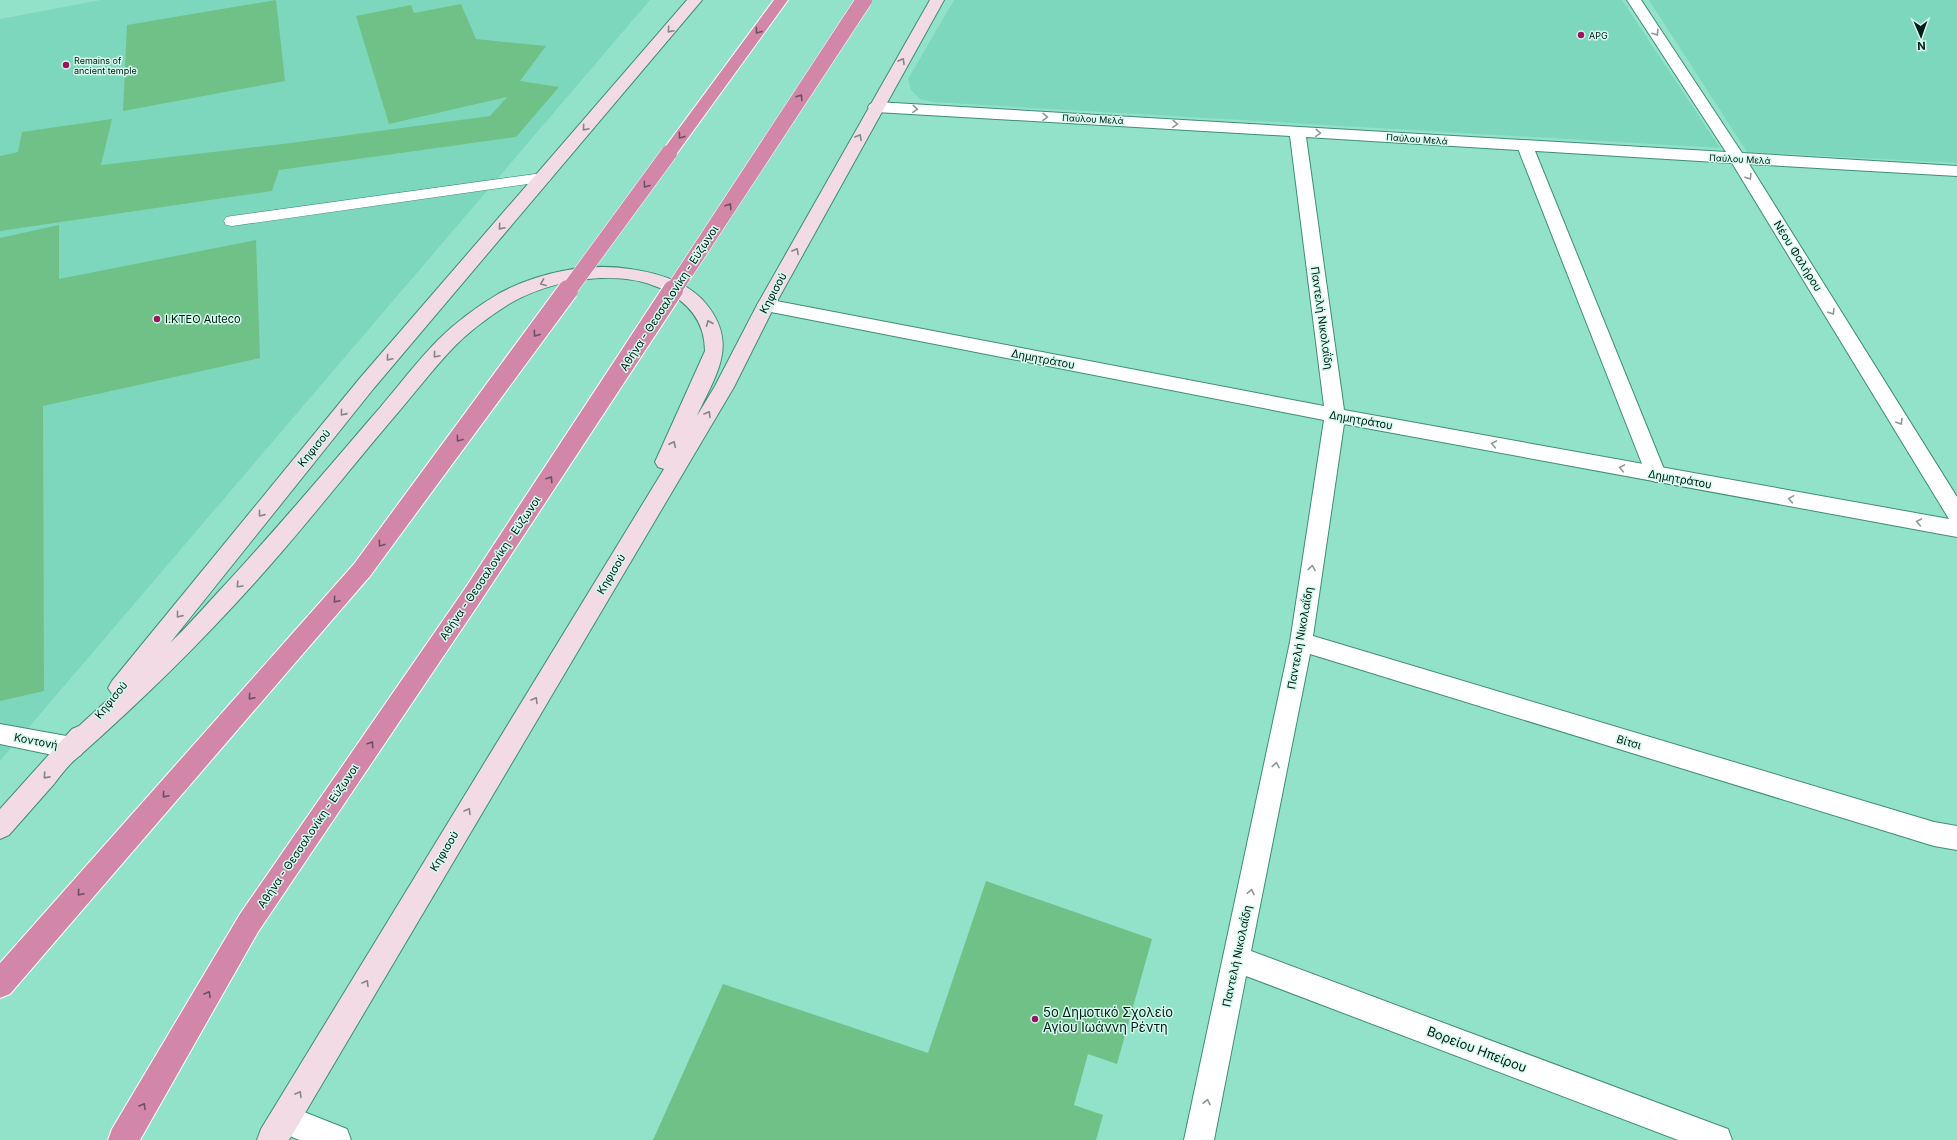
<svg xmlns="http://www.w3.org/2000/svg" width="1957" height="1140" viewBox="0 0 1957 1140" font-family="Inter,sans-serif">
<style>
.built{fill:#7dd7bc}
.building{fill:#70c188}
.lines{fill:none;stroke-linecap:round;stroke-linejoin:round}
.service-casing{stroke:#3e8e78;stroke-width:1}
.pedestrian-casing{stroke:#3e8e78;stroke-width:2}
.minor-casing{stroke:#3e8e78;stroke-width:2}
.secondary-casing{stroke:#3e8e78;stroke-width:2}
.motorway-casing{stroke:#fff;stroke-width:2}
.service{fill:#fff;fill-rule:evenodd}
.pedestrian{fill:#fff;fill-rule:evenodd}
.minor{fill:#fff;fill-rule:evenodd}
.secondary{fill:#f2dbe5;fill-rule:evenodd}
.motorway{fill:#d387a8;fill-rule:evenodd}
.motorway-bridge-far1-casing{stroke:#fff;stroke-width:17;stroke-linecap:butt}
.motorway-bridge-casing{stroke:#fff;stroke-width:22;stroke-linecap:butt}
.motorway-bridge-far1{stroke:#d387a8;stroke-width:16}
.motorway-bridge{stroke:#d387a8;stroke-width:20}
.oneway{stroke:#858587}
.oneway2{stroke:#6a525e}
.oneway3{stroke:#8c9995}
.poi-dot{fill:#9c1362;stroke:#d3f9ec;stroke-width:1.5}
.labels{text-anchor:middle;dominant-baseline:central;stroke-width:3;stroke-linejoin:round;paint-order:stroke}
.far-poi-label{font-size:9px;fill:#001c14;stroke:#d3f9ec;text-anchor:start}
.far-street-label{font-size:9px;fill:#001c14;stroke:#d3f9ec}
.street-label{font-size:11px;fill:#001c14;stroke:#d3f9ec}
.poi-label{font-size:11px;fill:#001c14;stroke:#d3f9ec;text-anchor:start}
.near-poi-label{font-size:13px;fill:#001c14;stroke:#d3f9ec;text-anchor:start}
.near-street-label{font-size:13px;fill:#001c14;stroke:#d3f9ec}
</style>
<rect width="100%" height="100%" fill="#91e2c8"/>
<g class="built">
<polygon points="101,0 650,0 0,761 0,19"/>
<polygon points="954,0 1622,0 1720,148 932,102 920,99 911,90 908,79"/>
<polygon points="1649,0 1957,0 1957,163 1747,152"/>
</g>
<g class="building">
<polygon points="276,0 285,81 123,111 127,25"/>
<polygon points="461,4 476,39 546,46 520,81 559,87 516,137 279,170 272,191 0,231 0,156 18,152 22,132 112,119 101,165 283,144 490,116 507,97 389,124 356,16 411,5 414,13"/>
<polygon points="59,225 59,279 256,240 260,358 43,406 44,691 0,701 0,238"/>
<polygon points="986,881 1152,939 1117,1064 1088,1054 1074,1105 1103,1115 1096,1140 653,1140 723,984 928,1053"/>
</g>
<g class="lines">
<g class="service-casing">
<polygon id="service" points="543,173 549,175 551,178 549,181 232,226 226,225 224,221 226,217 232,216"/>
</g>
<g class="pedestrian-casing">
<polygon id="pedestrian" points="1525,141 1531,143 1533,146 1666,474 1663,479 1656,482 1649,479 1646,474 1517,146 1519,143"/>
</g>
<g class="minor-casing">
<g id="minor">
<path d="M 1627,0 L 1641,0 L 1742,153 L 1957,166 L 1957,176 L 1749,164 L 1957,497 L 1957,537 L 1344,424 L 1313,636 L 1934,822 L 1957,826 L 1957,850 L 1934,846 L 1310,654 L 1251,951 L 1717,1125 L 1728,1129 L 1732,1140 L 1678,1140 L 1246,976 L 1214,1140 L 1184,1140 L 1290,642 L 1324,420 L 766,311 L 760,309 L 757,305 L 760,301 L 766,299 L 1324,406 L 1290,136 L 876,112 L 870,110 L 868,107 L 870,104 L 876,102 L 1726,152 ZM 1306,137 L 1732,163 L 1949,519 L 1344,410 Z"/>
<polygon points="0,724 72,737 81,741 84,748 81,755 72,759 0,744"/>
<polygon points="284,1104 347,1129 351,1140 299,1140 274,1129 269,1119 274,1109"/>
</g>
</g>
<g class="secondary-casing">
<path id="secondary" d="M 687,0 L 702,0 L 374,388 L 170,643 C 188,626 204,607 221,589 C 273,533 322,475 371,418 C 394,392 415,363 439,339 C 456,322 478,306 498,294 C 536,273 587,262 630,269 C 658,273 689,282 707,305 C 739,345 715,376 697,416 L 715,386 L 757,305 L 930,0 L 944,0 L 775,305 L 734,387 L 289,1140 L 257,1140 L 261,1129 L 664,469 L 658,467 L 655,462 L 705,351 C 705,320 687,301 660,288 C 616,268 549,280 509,304 C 490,316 468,332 452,349 C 432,370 414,394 395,416 C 354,464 315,514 273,562 C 212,632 146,697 77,758 C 68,765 61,775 54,784 C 39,801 24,818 9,835 L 0,839 L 0,809 L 72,729 L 79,726 L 113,695 L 108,688 L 112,681 L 360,378 Z"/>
</g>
<g class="motorway-casing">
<g id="motorway">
<polygon points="774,0 788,0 675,156 669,158 663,156 661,153 663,150"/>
<polygon points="362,561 370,564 373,570 370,576 10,994 0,998 0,963 354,564"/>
<polygon points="474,584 482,587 485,593 482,599 258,932 140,1140 108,1140 112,1129 240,914 466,587"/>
</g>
</g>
<use href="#service" class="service"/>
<use href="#pedestrian" class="pedestrian"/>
<use href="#minor" class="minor"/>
<use href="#secondary" class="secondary"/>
<use href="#motorway" class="motorway"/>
<g class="motorway-bridge-far1-casing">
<g id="motorway-bridge-far1">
<polyline points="568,291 669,153"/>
<polyline points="673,291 864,0"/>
</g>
</g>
<g class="motorway-bridge-casing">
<g id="motorway-bridge">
<polyline points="362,570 568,290"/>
<polyline points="474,593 673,290"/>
</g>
</g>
<use href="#motorway-bridge-far1" class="motorway-bridge-far1"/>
<use href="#motorway-bridge" class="motorway-bridge"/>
</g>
<defs><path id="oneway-chevron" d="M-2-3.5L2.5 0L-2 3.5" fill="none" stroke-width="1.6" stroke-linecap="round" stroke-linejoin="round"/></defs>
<g class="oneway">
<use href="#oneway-chevron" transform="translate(670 30) rotate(131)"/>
<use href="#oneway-chevron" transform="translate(902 61) rotate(-60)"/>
<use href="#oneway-chevron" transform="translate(585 128) rotate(131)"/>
<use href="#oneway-chevron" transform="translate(859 137) rotate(-61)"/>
<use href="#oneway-chevron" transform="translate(501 227) rotate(131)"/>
<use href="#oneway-chevron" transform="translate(796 251) rotate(-61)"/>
<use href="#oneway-chevron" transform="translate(543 283) rotate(159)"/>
<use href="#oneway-chevron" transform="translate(709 323) rotate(-113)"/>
<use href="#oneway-chevron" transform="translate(436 355) rotate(130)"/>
<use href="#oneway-chevron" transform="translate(389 358) rotate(131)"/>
<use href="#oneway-chevron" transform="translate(343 413) rotate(129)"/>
<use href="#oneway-chevron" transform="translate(708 414) rotate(-59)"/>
<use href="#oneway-chevron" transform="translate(673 444) rotate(-65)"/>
<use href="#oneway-chevron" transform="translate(261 514) rotate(129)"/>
<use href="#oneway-chevron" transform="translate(239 585) rotate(133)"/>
<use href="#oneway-chevron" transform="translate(179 615) rotate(129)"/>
<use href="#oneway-chevron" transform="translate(535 700) rotate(-59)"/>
<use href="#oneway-chevron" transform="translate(46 776) rotate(132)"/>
<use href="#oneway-chevron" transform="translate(468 811) rotate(-59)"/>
<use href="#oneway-chevron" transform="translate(366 983) rotate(-59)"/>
<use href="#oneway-chevron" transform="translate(299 1094) rotate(-59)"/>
</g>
<g class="oneway2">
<use href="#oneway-chevron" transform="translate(758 31) rotate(126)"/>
<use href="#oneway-chevron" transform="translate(800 97) rotate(-57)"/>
<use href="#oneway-chevron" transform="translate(681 136) rotate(126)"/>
<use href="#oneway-chevron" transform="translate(646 185) rotate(126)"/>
<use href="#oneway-chevron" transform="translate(729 206) rotate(-57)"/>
<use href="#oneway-chevron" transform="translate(536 334) rotate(126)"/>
<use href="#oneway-chevron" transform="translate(459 439) rotate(126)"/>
<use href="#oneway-chevron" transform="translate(550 479) rotate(-57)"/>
<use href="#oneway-chevron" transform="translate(381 544) rotate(126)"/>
<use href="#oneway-chevron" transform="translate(336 600) rotate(131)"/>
<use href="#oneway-chevron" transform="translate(251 697) rotate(131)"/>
<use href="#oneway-chevron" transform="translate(371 744) rotate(-56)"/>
<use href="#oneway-chevron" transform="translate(165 795) rotate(131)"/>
<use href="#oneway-chevron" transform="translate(80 893) rotate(131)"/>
<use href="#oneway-chevron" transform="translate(208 994) rotate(-60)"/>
<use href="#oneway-chevron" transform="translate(143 1106) rotate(-60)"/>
</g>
<g class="oneway3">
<use href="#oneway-chevron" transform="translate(1656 33) rotate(57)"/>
<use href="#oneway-chevron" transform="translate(915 109) rotate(3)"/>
<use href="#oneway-chevron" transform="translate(1045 117) rotate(3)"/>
<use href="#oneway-chevron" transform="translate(1175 124) rotate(3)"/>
<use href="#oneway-chevron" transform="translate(1318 133) rotate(4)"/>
<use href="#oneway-chevron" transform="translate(1749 177) rotate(58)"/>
<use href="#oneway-chevron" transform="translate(1832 312) rotate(58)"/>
<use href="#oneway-chevron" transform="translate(1900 422) rotate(58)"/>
<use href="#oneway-chevron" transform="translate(1494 444) rotate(-170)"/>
<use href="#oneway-chevron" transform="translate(1622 468) rotate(-170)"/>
<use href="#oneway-chevron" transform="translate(1791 499) rotate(-170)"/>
<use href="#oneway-chevron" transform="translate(1919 522) rotate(-170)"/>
<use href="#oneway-chevron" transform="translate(1312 568) rotate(-81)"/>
<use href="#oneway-chevron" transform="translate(1276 765) rotate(-79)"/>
<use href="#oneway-chevron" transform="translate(1251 892) rotate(-79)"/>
<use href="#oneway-chevron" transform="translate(1207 1102) rotate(-78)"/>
</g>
<g class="poi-dot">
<circle cx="1581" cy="35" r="4"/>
<circle cx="66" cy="65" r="4"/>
<circle cx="157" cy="319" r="4"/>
<circle cx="1035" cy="1019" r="4"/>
</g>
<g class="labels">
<g class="far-poi-label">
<text x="1589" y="35">APG</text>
<text x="74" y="60">Remains of<tspan x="74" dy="10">ancient temple</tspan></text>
</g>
<g class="far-street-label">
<text transform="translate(1093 119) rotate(3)">Παύλου Μελά</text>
<text transform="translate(1417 139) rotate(4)">Παύλου Μελά</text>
<text transform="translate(1740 159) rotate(3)">Παύλου Μελά</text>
</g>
<g class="street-label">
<text transform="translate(1798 256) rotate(58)">Νέου Φαλήρου</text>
<text transform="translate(773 293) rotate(-62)">Κηφισού</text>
<text transform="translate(669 298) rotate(-57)">Αθήνα - Θεσσαλονίκη - Εύζωνοι</text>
<text transform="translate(1322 318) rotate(82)">Παντελή Νικολαΐδη</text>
<text transform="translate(1043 359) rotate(11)">Δημητράτου</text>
<text transform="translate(1361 420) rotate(10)">Δημητράτου</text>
<text transform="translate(314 448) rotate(-51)">Κηφισού</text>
<text transform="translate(1680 479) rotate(10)">Δημητράτου</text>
<text transform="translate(490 568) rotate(-56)">Αθήνα - Θεσσαλονίκη - Εύζωνοι</text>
<text transform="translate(611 574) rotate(-59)">Κηφισού</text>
<text transform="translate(1300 638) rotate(-80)">Παντελή Νικολαΐδη</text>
<text transform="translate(111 700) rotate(-51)">Κηφισού</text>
<text transform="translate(36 741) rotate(11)">Κοντονή</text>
<text transform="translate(1629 742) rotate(17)">Βίτσι</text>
<text transform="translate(308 836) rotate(-56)">Αθήνα - Θεσσαλονίκη - Εύζωνοι</text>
<text transform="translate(444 851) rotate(-59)">Κηφισού</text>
<text transform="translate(1237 956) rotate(-78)">Παντελή Νικολαΐδη</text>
</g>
<g class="poi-label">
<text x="165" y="319">Ι.ΚΤΕΟ Auteco</text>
</g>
<g class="near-poi-label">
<text x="1043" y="1012">5ο Δημοτικό Σχολείο<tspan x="1043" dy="15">Αγίου Ιωάννη Ρέντη</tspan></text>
</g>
<g class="near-street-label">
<text transform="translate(1477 1049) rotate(21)">Βορείου Ηπείρου</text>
</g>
</g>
<g transform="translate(1921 36) rotate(178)" stroke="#d3f9ec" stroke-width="3" paint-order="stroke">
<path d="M0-3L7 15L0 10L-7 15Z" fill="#001c14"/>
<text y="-6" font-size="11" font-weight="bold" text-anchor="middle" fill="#001c14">N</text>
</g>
</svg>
